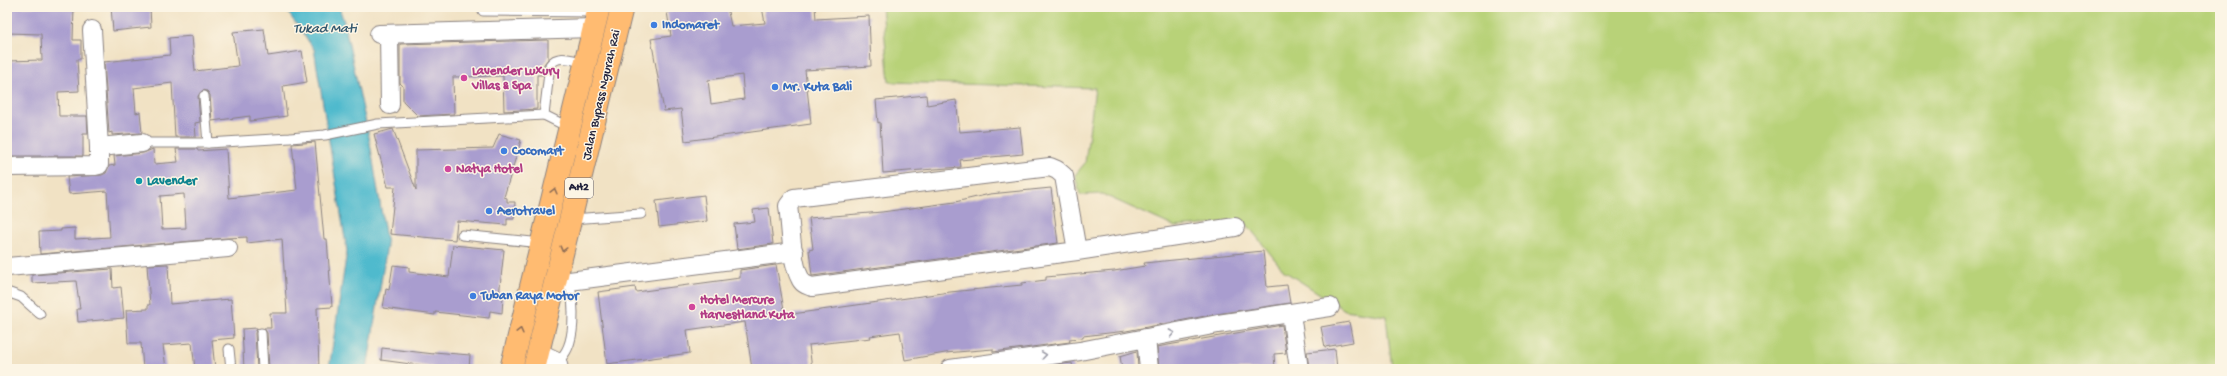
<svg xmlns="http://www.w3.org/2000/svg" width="2227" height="376" viewBox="0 0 2227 376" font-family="'Gochi Hand',sans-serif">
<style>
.green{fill:#b8d278;stroke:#6d7a5a}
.water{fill:#50bacd;stroke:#396e84}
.building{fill:#a99dcf;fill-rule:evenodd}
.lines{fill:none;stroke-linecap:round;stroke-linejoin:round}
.lane-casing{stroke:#8a8280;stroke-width:11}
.street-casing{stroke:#8a8280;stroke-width:20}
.highway-casing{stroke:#8a8280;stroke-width:24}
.lane{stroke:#fff;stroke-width:9}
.street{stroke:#fff;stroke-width:18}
.highway{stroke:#ffbb71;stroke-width:22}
.oneway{stroke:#906e56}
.oneway2{stroke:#9c9ca7}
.shop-dot{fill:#3f7fe0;stroke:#fcf5e5;stroke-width:1.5}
.hotel-dot{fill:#d1479c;stroke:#fcf5e5;stroke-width:1.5}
.culture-dot{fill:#0f9aa8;stroke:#fcf5e5;stroke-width:1.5}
.labels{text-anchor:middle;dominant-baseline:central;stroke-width:3;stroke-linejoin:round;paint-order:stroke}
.shield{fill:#fcf5e5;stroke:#63616e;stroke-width:1}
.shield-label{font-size:12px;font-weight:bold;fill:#22223b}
.shop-label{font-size:13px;font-weight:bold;fill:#366cbe;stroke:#fcf5e5;text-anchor:start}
.hotel-label{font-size:13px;font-weight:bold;fill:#b23c85;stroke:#fcf5e5;text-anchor:start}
.street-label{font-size:13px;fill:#22223b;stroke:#fcf5e5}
.culture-label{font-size:13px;font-weight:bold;fill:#0d838f;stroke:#fcf5e5;text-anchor:start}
.water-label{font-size:14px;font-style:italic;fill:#32576e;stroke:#fcf5e5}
</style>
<rect width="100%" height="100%" fill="#fcf5e5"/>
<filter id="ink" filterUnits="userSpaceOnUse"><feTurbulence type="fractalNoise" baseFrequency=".025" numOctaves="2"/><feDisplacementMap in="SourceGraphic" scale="8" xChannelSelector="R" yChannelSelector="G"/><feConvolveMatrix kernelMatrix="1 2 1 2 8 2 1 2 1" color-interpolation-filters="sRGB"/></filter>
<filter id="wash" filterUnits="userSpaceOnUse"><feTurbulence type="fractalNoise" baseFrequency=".012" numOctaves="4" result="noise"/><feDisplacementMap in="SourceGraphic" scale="16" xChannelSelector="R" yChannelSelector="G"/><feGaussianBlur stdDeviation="0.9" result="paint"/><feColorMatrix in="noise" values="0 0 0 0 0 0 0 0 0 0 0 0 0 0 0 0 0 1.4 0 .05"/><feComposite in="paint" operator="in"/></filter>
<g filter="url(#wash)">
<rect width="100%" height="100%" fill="#f1e2c4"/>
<polygon class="green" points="882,7 2220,7 2220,369 1392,369 1386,316 1345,310 1284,271 1245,222 1175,227 1102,194 1080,195 1075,175 1085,163 1095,88 889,82"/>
<polygon class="water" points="284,7 339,7 344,22 369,137 387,245 367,369 329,369 347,251 314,49"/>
<g id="blocks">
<g class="building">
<polygon points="7,7 74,7 73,40 81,40 81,59 77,59 79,91 58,92 59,116 87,116 88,134 83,134 83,156 7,156 7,61 42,60 41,34 7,33"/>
<polygon points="111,7 150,7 151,27 113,31"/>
<path d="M 694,7 L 727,7 L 731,26 L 765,23 L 762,7 L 815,7 L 816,19 L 869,16 L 871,66 L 805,70 L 811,124 L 685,141 L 681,109 L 664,111 L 651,39 L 671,36 L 667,12 ZM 742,75 L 744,99 L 711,104 L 708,80 Z"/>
<polygon points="264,29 268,56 302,51 307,82 283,86 287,116 250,121 250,116 212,121 210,95 207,91 203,90 198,96 200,122 195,123 196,137 175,137 172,83 134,88 136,113 140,112 142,133 112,135 112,132 109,133 104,62 170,55 169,38 192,36 195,71 238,66 233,32"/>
<polygon points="548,40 548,59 544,64 543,75 537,75 537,109 504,111 503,76 453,77 454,114 418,116 403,101 403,86 400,83 400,44"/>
<polygon points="926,95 927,105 956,100 960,132 1020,127 1023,154 960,160 961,167 883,173 880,122 878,123 876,100"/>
<polygon points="393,129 416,190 416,150 493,148 499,134 521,140 504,197 507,198 507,202 515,202 514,219 507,219 507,225 457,221 455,240 390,234 395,187 388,187 374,134"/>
<path d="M 315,142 L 324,239 L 327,239 L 332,307 L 317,308 L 319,369 L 269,369 L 267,333 L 264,328 L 271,328 L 270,313 L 287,313 L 282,239 L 247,243 L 247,237 L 227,238 L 40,254 L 39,232 L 61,231 L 61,229 L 75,228 L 75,239 L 110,237 L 107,191 L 69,194 L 67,177 L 102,175 L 106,173 L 109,166 L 115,165 L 114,156 L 143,153 L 153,149 L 154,164 L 178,162 L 176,149 L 197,149 L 198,151 L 226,149 L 229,198 L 297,190 L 292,144 ZM 184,194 L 186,228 L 162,229 L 160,196 Z"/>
<polygon points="1051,188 1058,243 812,276 809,250 813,249 809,218 882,212 955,202 990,194"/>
<polygon points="704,195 707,221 659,227 656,201"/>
<polygon points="769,208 773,244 737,249 734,224 755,222 753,210"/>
<polygon points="453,245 504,250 499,296 503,297 502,313 490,311 489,318 435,312 435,315 383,308 386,289 389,290 393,265 409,267 409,272 449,277"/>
<polygon points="1263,251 1267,287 1287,285 1290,303 1216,314 1126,331 1083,336 1083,338 1069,339 1070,342 993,352 993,349 945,353 905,360 900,332 870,336 871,338 809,345 812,369 752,369 745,322 687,330 690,353 607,364 598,292 635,287 636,292 740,278 740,270 776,265 785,315 950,292 1022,285 1022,283 1046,280 1046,277 1114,271 1145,266 1144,263"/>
<polygon points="168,264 170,304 231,299 234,338 212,340 215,369 195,369 192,343 163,345 166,369 143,369 141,343 128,343 126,310 148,309 148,305 150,305 147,265"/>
<polygon points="112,269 113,288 121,287 124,318 78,322 77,309 80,309 76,281 32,283 32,275"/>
<polygon points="1349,322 1353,342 1325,347 1321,327"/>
<polygon points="1282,325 1286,353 1274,354 1275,369 1159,369 1157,347"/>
<polygon points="257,328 255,333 257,369 244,369 242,329"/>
<polygon points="382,348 434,354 434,352 470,355 469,369 432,369 433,367 381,360"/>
<polygon points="1335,349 1337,369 1309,369 1307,352"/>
<polygon points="1137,351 1138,369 1122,369 1120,356"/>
<polygon points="1072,363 1073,369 1040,369 1040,367"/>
</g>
</g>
</g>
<g filter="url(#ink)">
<use href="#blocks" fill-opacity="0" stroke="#8a8280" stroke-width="1"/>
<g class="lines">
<g class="lane-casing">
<g id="lane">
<polyline points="483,11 598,12"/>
<polyline points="204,96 208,143"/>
<path d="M 570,128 L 544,115 L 550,65 C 558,53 574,61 586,63"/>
<polyline points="142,143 208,143 290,138 325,135 378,124 544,115"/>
<polyline points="572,219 641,214"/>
<polyline points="462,235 542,243"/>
<polyline points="7,292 21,297 40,314"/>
<polyline points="261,333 263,369"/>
<polyline points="229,349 231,369"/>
<path d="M 557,361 C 578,348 574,302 569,281"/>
</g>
</g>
<g class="street-casing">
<g id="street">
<polyline points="92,30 99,147"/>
<polyline points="379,34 594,28"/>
<polyline points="389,34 390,105"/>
<polyline points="7,167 95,166 99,165 99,147 142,143"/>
<path d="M 1077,251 L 1064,176 L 1057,170 L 1050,167 L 794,198 L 788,206 C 791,226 791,262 800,278 C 802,284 807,285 812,287 L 1077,251 L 1235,227"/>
<polyline points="7,267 228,248"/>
<polyline points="554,283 794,252"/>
<polyline points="1291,314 1299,369"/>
<polyline points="1146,338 1149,369"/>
<polyline points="538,352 557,361 559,369"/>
<polyline points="950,369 1080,351 1218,324 1330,307"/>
</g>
</g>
<g class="highway-casing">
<g id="highway">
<polyline points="511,369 599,7"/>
<polyline points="534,369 622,7"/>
</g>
</g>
<use href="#lane" class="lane"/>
<use href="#street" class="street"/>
<use href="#highway" class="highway"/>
</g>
<defs><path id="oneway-chevron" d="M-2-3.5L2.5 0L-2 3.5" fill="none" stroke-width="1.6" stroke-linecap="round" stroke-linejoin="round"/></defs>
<g class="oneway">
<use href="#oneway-chevron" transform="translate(554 191) rotate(-76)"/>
<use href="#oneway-chevron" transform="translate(563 249) rotate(105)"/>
<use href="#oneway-chevron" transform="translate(520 331) rotate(-76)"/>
</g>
<g class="oneway2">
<use href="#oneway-chevron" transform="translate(1172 333) rotate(-11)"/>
<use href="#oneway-chevron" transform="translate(1044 355) rotate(-8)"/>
</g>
</g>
<g class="shop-dot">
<circle cx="654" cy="25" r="4"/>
<circle cx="775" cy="87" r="4"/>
<circle cx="504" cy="151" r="4"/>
<circle cx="489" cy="211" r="4"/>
<circle cx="473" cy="296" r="4"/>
</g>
<g class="hotel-dot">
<circle cx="464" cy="78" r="4"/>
<circle cx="448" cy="169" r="4"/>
<circle cx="692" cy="307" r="4"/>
</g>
<circle class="culture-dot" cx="139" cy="181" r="4"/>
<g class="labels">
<rect class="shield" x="565" y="178" width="28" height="20" rx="3"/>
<g class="shield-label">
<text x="579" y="188">AH2</text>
</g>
<g class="shop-label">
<text x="662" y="25">Indomaret</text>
<text x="783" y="87">Mr. Kuta Bali</text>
<text x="512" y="151">Cocomart</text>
<text x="497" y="211">Aerotravel</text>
<text x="481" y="296">Tuban Raya Motor</text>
</g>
<g class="hotel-label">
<text x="472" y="71">Lavender Luxury<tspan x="472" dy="15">Villas &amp; Spa</tspan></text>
<text x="456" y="169">Natya Hotel</text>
<text x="700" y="300">Hotel Mercure<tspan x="700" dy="15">Harvestland Kuta</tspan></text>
</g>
<g class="street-label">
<text transform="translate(602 95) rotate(-77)">Jalan Bypass Ngurah Rai</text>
</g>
<g class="culture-label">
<text x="147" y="181">Lavender</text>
</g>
<g class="water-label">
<text x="325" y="29">Tukad Mati</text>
</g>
</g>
<rect width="2227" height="376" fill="none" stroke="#fcf5e5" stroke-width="24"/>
</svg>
